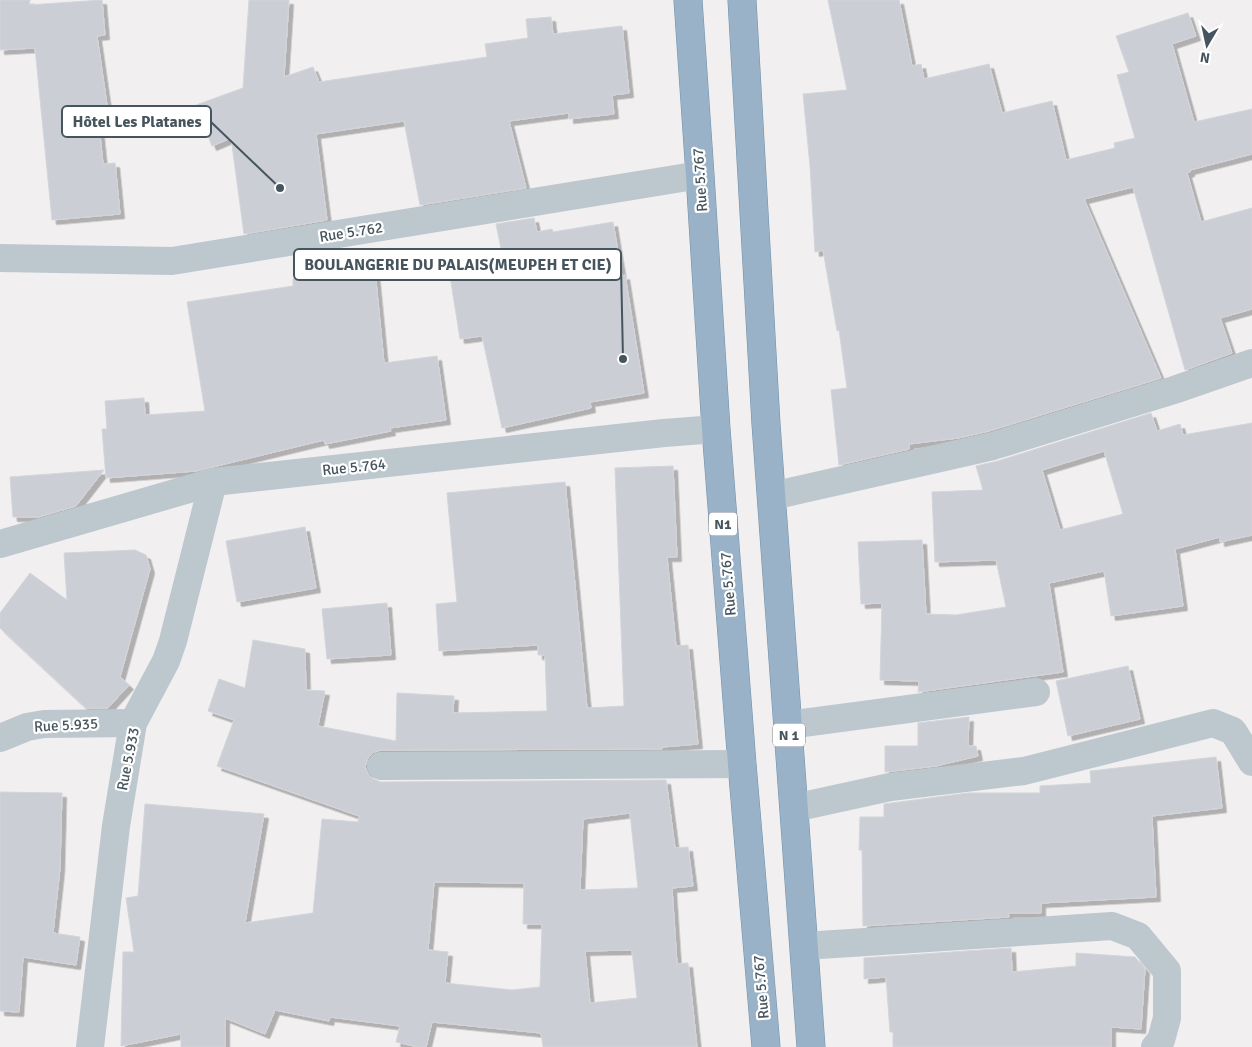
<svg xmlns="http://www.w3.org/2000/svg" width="1252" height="1047" viewBox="0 0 1252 1047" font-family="Signika,sans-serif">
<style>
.building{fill:#cbced4;stroke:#d2d5db;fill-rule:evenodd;filter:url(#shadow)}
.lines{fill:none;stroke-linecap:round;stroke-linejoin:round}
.trunk-casing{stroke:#7090ab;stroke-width:29}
.minor{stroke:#bcc7ce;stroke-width:28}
.trunk{stroke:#99b2c7;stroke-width:28}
.labels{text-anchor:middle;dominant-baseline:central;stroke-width:4.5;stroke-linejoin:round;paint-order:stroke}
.shield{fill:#fff;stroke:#7e878e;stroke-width:1}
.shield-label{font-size:14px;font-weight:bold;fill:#46545d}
.street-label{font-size:15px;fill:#46545d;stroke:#fff}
.leader{fill:none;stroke:#46545d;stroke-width:2}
.callout-dot{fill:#46545d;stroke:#fff;stroke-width:2}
.callout{fill:#fff;stroke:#46545d;stroke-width:2}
.callout-label{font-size:16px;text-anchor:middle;font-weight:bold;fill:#46545d}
</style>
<defs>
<filter id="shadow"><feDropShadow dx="4.5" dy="4.5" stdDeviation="0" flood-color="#0004"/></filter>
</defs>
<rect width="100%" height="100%" fill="#f1efef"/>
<g class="building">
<polygon points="0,0 30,0 29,5 102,0 105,35 97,36 107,105 97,106 103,164 115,163 120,214 52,220 35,48 0,50"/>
<polygon points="249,0 289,0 284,77 313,67 319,82 487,57 485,44 528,38 526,19 551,17 553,34 622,26 629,93 612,95 614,114 569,119 569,113 509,121 526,188 420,205 404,121 316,134 327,220 244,234 231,138 212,146 196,105 243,88"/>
<polygon points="828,0 899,0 912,66 921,64 924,79 989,64 1002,113 1052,101 1066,160 1115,148 1114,143 1135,138 1117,75 1129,72 1116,36 1188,13 1196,36 1172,44 1194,122 1252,109 1252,154 1190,170 1190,172 1187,173 1201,222 1252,208 1252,309 1220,318 1232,353 1185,370 1133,187 1084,199 1161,378 989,431 958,438 909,444 909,449 839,465 831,390 847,388 839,330 837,331 823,250 815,252 810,166 803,94 847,90"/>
<polygon points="534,218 537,232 552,229 553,232 613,222 622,276 625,275 644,393 590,402 591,408 502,428 482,336 460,339 450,276 505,268 496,224"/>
<polygon points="375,271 384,363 437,356 446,420 390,428 391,431 325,444 324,440 196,471 106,478 102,429 107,429 105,401 144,398 145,415 205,411 187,302 293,286 293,279"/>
<path d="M 1151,413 L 1157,431 L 1180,424 L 1183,435 L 1252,423 L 1252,535 L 1220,542 L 1220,537 L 1175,549 L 1183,606 L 1111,616 L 1104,571 L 1049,583 L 1063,672 L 918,692 L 919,681 L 880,680 L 882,603 L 861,604 L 858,542 L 922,540 L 926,614 L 956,615 L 1006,607 L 996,560 L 935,562 L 932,492 L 983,490 L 976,466 L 998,461 ZM 1104,451 L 1123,514 L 1060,530 L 1042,470 Z"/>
<path d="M 673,466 L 677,557 L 667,557 L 676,646 L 688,645 L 698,744 L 662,747 L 662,749 L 381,750 L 374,752 L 368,758 L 365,767 L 368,774 L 373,779 L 381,782 L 666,780 L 675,848 L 688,847 L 693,886 L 672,888 L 677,964 L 688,963 L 697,1047 L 543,1047 L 541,1033 L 432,1022 L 426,1047 L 418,1047 L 396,1042 L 400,1026 L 330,1017 L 329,1021 L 275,1010 L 265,1034 L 225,1018 L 225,1047 L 181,1047 L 181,1034 L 121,1046 L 123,952 L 134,952 L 126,898 L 138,896 L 145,804 L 264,814 L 245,923 L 313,913 L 322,819 L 358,822 L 359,816 L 217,766 L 234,720 L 208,711 L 219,679 L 245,688 L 253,640 L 305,649 L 306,690 L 325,691 L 318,726 L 396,741 L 397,693 L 454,696 L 453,713 L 547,711 L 545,655 L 538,655 L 538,645 L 439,651 L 436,604 L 457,602 L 447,493 L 565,482 L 587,708 L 624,706 L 615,468 ZM 630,813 L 638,888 L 580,890 L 583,819 ZM 434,882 L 524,883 L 523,924 L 542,924 L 540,987 L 512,990 L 445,983 L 448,952 L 428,950 ZM 632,950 L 637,998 L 590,1003 L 585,951 Z"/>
<polygon points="104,470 76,506 38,517 13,517 10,477"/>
<polygon points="305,527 316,588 237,602 226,541"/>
<polygon points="135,550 146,555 150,569 120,677 129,685 108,708 86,708 0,628 0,613 30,573 67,600 64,553"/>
<polygon points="387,603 391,655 327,659 322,609"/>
<polygon points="1128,666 1140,719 1068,736 1056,681"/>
<polygon points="969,717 968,746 976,746 978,756 936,766 885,772 885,746 918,746 918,723"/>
<polygon points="1216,757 1222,808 1152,816 1156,897 1041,903 1041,913 1008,913 1009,917 863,926 862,850 859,850 860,817 884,817 884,804 968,793 1040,793 1040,786 1091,783 1090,771"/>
<polygon points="0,792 62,793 60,868 53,933 80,937 76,965 23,957 19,1012 0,1011"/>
<polygon points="1011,948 1012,972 1076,966 1076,953 1135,957 1145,969 1141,1029 1111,1027 1111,1047 893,1047 893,1032 890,1032 886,977 864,979 864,958"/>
</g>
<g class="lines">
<g class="trunk-casing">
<g id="trunk">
<polyline points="688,0 700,175 716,429 742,764 766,1047"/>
<polyline points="742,0 766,424 811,1047"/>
</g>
</g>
<g class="minor">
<polyline points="0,258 172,261 700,175"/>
<polyline points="772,496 993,446 1174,390 1252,363"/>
<polyline points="0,544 213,482 664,433 716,429"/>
<polyline points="788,725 1036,692"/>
<polyline points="0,738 27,727 44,724 133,723"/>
<polyline points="381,766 742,764"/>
<polyline points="794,808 890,787 1024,771 1213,723 1233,731 1252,762"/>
<polyline points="804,946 1112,926 1138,936 1167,971 1167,1018 1161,1040 1155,1047"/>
<polyline points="90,1047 116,826 133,723 166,661 173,641 213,482"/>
</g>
<use href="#trunk" class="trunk"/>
</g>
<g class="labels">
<g class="shield">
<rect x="709" y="512.5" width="28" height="23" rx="4"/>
<rect x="773" y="723.5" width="32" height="23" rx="4"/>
</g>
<g class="shield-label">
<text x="723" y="524">N1</text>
<text x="789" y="735">N 1</text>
</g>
<g class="street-label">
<text transform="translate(700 180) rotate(-94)">Rue 5.767</text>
<text transform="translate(351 232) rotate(-9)">Rue 5.762</text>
<text transform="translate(354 467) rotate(-6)">Rue 5.764</text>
<text transform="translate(728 584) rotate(-95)">Rue 5.767</text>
<text transform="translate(66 725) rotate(-3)">Rue 5.935</text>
<text transform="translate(128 759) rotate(-79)">Rue 5.933</text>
<text transform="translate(761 987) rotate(-95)">Rue 5.767</text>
</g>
</g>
<path class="leader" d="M280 188L211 122M623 359L621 265"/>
<g class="callout-dot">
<circle cx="280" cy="188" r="5"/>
<circle cx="623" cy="359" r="5"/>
</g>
<g class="callout">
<rect x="62" y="106" width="149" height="31" rx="5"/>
<rect x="294" y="249" width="327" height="31" rx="5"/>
</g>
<g class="callout-label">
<text x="137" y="127">Hôtel Les Platanes</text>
<text x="458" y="270">BOULANGERIE DU PALAIS(MEUPEH ET CIE)</text>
</g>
<g transform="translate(1207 45) rotate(189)" stroke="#ffffff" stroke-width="4" paint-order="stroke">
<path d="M0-4L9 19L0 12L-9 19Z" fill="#46545d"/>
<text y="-8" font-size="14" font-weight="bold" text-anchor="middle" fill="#46545d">N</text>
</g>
</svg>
